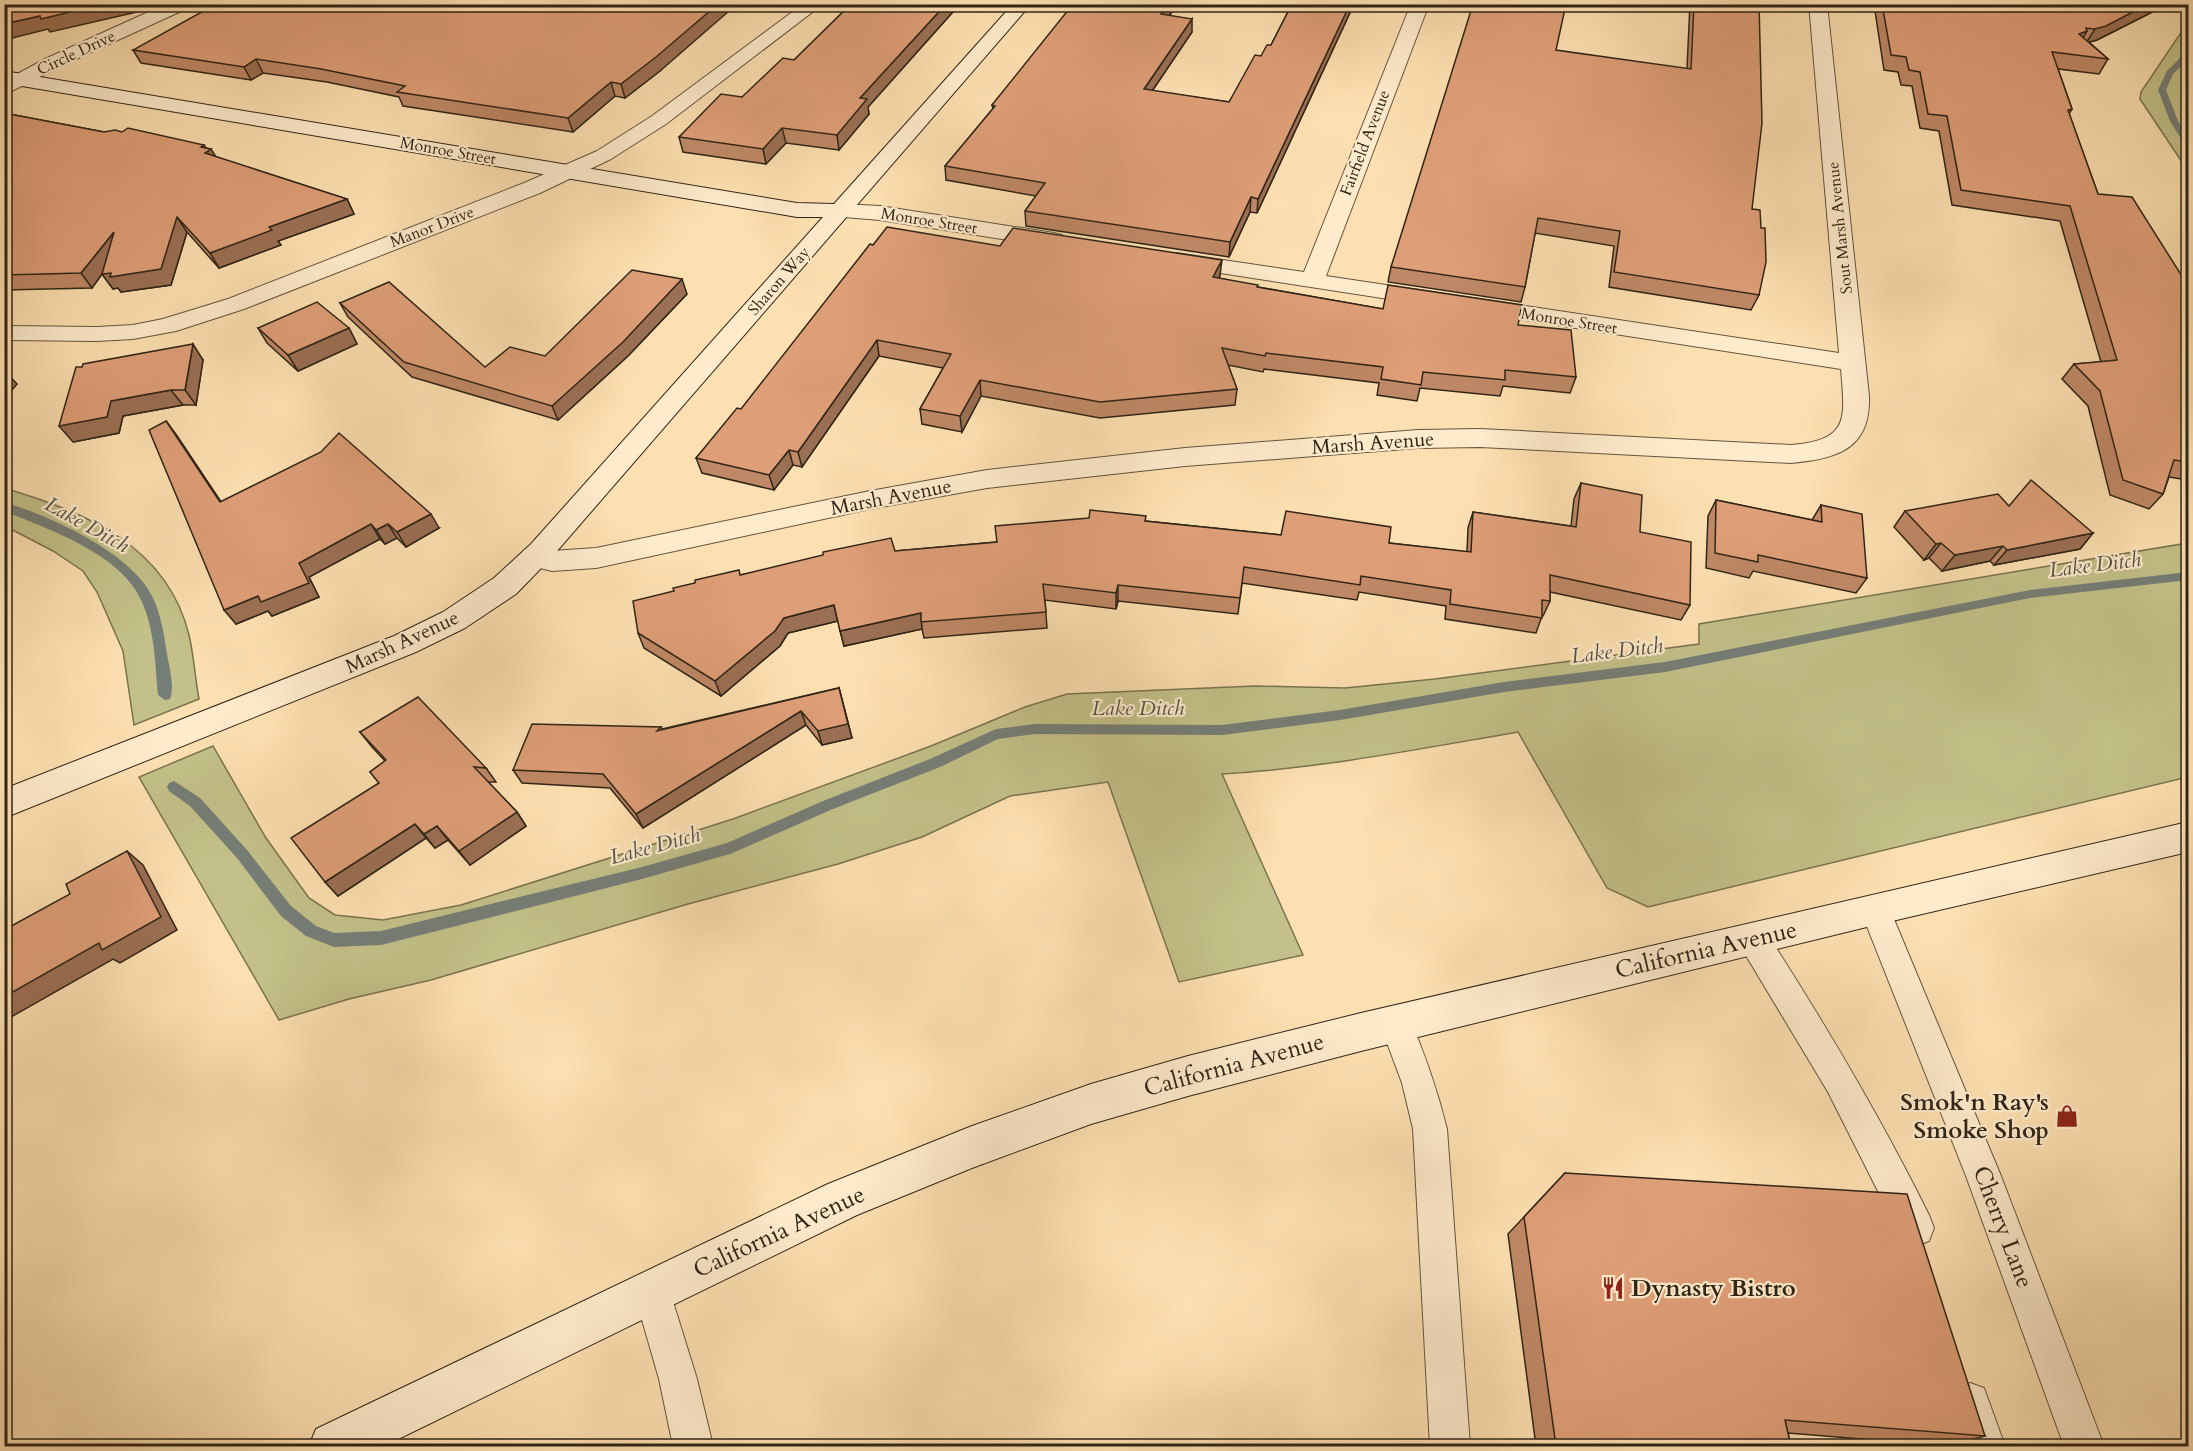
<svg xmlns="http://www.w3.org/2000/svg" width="2193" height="1451" viewBox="0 0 2193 1451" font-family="Cardo,serif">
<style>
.green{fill:#c3c189;stroke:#797350;stroke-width:1.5}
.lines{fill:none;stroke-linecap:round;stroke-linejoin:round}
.stream{fill:#757e77;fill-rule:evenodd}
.lane-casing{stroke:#62543e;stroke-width:2}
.street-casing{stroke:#62543e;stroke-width:2}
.secondary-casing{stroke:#2f2517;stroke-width:2}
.lane{fill:#feebcc;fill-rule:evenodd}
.street{fill:#feebcc;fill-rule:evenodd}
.secondary{fill:#feebcc;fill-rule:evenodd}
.wall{fill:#bf8866;stroke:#2f2517;stroke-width:1.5}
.shaded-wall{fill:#9b6f53;stroke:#2f2517;stroke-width:1.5}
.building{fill:#de9e77;stroke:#2f2517;stroke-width:1.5}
.labels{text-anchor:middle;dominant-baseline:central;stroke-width:4.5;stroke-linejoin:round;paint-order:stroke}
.far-street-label{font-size:16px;fill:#2f2517;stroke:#feebcc}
.street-label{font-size:20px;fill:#2f2517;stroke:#feebcc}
.water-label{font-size:21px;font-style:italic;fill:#525247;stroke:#feebcc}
.near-street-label{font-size:24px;fill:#2f2517;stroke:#feebcc}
.near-poi-label{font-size:24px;font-weight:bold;fill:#2f2517;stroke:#feebcc;text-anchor:end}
</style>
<rect width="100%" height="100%" fill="#fde0b1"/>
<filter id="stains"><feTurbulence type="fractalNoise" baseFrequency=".00333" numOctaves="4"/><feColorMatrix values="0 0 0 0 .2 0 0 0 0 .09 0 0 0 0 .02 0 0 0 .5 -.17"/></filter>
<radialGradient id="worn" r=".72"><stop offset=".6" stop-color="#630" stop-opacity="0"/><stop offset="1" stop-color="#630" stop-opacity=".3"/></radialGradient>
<g class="green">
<polygon points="2188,28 2188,86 2182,97 2188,119 2188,171 2140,99 2141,92 2180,34"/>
<path d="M 4,488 C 85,512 167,545 189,635 C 194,656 195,678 199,699 L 134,725 L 123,651 L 97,592 L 83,571 L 53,551 L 5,526 Z"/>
<path d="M 2188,543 L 2188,777 L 1648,907 L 1607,888 L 1518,732 C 1419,749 1322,768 1222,774 L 1303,955 L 1179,982 L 1108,782 L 1010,796 L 922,837 L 838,864 L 688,904 L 431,980 L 349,999 L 279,1020 L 139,777 L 213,746 L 266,838 L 309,898 L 335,915 L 383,920 L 461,905 L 733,819 L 931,746 L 1025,707 L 1067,694 L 1255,686 L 1345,688 L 1435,679 L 1699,644 L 1699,624 Z"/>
</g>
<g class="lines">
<g class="stream">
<polygon points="2185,53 2188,53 2188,59 2173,74 2166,90 2178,121 2188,137 2188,146 2185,145 2170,121 2158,90 2167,71"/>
<path d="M 4,502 C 50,516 130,552 152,596 C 161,614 164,634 167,654 C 169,666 175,687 170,699 L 165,700 L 158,695 C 155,664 155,629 141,600 C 121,554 48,529 4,511 Z"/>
<polygon points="2188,572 2188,580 2030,598 1665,672 1504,692 1340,720 1222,735 1035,734 998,739 940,767 833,809 730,854 642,879 381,945 334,947 306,936 281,916 237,858 190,806 169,791 167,787 169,783 174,781 200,798 247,850 291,906 316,926 334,933 381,931 642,867 727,843 823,801 930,759 996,729 1035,724 1222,725 1340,710 1504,682 1665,662 2030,590"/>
</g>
<g class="lane-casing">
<g id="lane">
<polygon points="1875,896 1886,900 2001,1176 2104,1446 2064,1446 1966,1176 1860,909 1864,900"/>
<path d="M 1753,925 L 1764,929 C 1824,1022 1880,1116 1929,1215 L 1934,1228 L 1929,1241 L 1916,1246 L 1903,1241 L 1828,1092 L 1742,949 L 1738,939 L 1742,929 Z"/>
<path d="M 1396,1009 L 1407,1013 C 1424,1051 1437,1089 1447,1129 L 1470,1446 L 1430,1446 L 1413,1129 L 1402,1083 L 1380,1024 L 1385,1013 Z"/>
<polygon points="652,1274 665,1279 670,1292 697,1379 713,1446 673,1446 659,1379 634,1292 639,1279"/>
<polygon points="1970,1383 1984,1388 2005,1446 1965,1446 1951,1402 1956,1388"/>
</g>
</g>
<g class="street-casing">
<g id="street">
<polygon points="166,4 190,4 188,8 61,66 4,95 4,81 47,58"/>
<polygon points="803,4 823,4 666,124 611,159 540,193 244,309 176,331 133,339 97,341 4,340 4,326 97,327 133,325 163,319 228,299 524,183 597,151 652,116"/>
<path d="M 1411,4 L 1429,4 L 1326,276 L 1839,353 L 1809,4 L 1827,4 L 1869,396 C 1871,449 1837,459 1791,463 L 1480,447 L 1418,448 L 1185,466 L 987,488 L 870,509 L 596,568 L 552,571 L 524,564 L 519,557 L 524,550 L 534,547 L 552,551 L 596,548 L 870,491 L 987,470 L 1185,448 L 1418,430 L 1480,429 L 1791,445 C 1850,440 1845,419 1841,369 L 1168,265 L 1164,260 L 1168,255 L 1176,253 L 1304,272 Z"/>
<polygon points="840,204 880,206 1054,233 1062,235 1065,240 1062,245 1054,247 880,220 832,216 829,211 832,206"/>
</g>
</g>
<g class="secondary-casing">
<g id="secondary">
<polygon points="1013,4 1031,4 551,558 516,594 465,628 416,652 4,818 4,789 394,636 443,612 494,578 531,544 823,217 797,217 4,83 4,71 797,203 834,204"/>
<polygon points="2188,822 2188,852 1875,925 1361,1051 1188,1096 1091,1124 972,1168 857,1215 384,1446 309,1446 316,1429 828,1184 972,1126 1091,1084 1188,1056 1361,1013"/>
</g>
</g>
<use href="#lane" class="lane"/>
<use href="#street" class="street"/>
<use href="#secondary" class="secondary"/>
</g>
<g class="wall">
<polygon points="851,4 960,4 868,107 869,114 839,150 786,143 766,164 683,152 679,137 742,97 794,60"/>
<polygon points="1292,4 1354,4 1257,213 1250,212 1229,257 1026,226 1025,211 1036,196 946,180 945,166 993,109 992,105 1173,10 1170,15 1192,32 1152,91 1229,102 1261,56 1271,45"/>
<polygon points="1690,4 1759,4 1752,209 1759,295 1751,310 1609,287 1614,246 1535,233 1525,287 1521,302 1388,282 1391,267 1687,68"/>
<polygon points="1874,4 2168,4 2097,40 2089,42 2108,59 2099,74 2058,69 2072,109 2069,114 2098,194 2185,281 2188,281 2188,480 2169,477 2163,494 2149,509 2110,495 2088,406 2062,379 2074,364 2101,362 2060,221 1952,205 1939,131 1920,128 1912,86 1901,85 1898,72 1884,70"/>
<polygon points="133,50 660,71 625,98 615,96 573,132 403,106 399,97 327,82 263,73 251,80 141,63"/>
<polygon points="4,113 104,132 206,148 216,157 347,199 354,214 278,241 281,245 219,268 187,232 171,285 121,292 118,288 113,289 102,274 92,288 4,290"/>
<polygon points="1000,246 1220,275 1219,278 1258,287 1383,309 1518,325 1576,377 1570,393 1503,386 1500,396 1420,388 1417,401 1377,395 1379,383 1264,369 1263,372 1228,365 1237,389 1235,405 1100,418 981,396 962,432 922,424 920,409 943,368 879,356 802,467 793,465 774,490 702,473 696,458 741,409"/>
<polygon points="687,294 628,356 558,420 412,377 348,317 340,303 485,367 545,356"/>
<polygon points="258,328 349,328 357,344 298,371 267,343"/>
<polygon points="203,360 196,405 183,405 123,416 119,433 73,442"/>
<polygon points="166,421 177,436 221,502 439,528 406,547 397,538 385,544 380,539 309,577 319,597 272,616 268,611 236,624"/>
<polygon points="1581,483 1640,532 1690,605 1681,620 1550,592 1550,601 1543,616 1542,616 1536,633 1445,619 1446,606 1359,592 1357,600 1242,583 1238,614 1118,601 1116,609 1045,600 1047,628 924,638 922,629 844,646 838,621 788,633 780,646 721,696 644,648 638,633 674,591 695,583 740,575 895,551 997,542 1145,521 1281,535 1389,543 1467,552 1468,528 1473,512 1571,526 1574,499"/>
<polygon points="1716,500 1812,520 1821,505 1867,578 1856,593 1753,571 1749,578 1706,568 1708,516"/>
<polygon points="2009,506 2093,533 2080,549 1994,565 1990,561 1942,571 1929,558 1924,560 1894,527 1905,511"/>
<polygon points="839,688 852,738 822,745 806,725 643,828 610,788 522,783 513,770 661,727 662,729"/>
<polygon points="360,732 486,768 496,782 488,782 517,812 526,826 470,865 448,840 435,848 426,838 338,896 325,882 379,783 370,772 385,761 372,747"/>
<polygon points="1565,1173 1985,1436 1948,1446 1788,1433 1791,1446 1536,1446 1508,1234"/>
</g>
<g class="shaded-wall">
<polygon points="103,4 159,4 150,9 50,32 48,29 4,40 4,24 40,16"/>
<polygon points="718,4 737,4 660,71 625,98 621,84"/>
<polygon points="946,4 960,4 868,107 869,114 839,150 837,135 860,98"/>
<polygon points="1168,4 1174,4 1173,10 1161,28 1161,14"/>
<polygon points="1350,4 1354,4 1257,213 1258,199"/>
<polygon points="2148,4 2168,4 2097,40 2086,43 2095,29"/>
<polygon points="1192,19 1192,32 1144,103 1144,89"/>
<polygon points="2087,31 2079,45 2079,34"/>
<polygon points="256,59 263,73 251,80 244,67"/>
<polygon points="611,82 615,96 573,132 568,118"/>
<polygon points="782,128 786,143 766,164 763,149"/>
<polygon points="204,145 208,151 211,149 220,163 213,168 201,147"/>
<polygon points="1251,197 1250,212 1229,257 1230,242"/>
<polygon points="347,199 354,214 278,241 281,245 219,268 210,253 269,227"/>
<polygon points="177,217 187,232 171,285 121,292 118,288 113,289 102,274 92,288 81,273 114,232"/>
<polygon points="1222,260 1220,275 1212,292 1213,277"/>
<polygon points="682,279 687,294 628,356 558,420 552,406"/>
<polygon points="349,328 357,344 298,371 288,355"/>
<polygon points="877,340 879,356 802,467 798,452"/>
<polygon points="193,344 203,360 196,405 185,390"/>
<polygon points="4,370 17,384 4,400"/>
<polygon points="980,380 981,396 962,432 960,416"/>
<polygon points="171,390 183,405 123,416 119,433 73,442 59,426 111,401"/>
<polygon points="166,421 177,436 231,517 220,502"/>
<polygon points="789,450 793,465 774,490 769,475"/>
<polygon points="431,514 439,528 406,547 397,532"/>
<polygon points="371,524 380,539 309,577 319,597 272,616 268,611 236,624 224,610 258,596 299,563"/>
<polygon points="388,524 397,538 385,544 376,530"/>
<polygon points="2093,533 2080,549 1994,565 2007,550"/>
<polygon points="1941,543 1929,558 1924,560 1936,544"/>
<polygon points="2003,546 1990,561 1942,571 1955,555"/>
<polygon points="1118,585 1118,601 1116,609 1116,593"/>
<polygon points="834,605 838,621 788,633 780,646 721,696 715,681 784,618"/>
<polygon points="921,613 922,629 844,646 840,631"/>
<polygon points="839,688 852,738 822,745 818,731"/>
<polygon points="801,711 806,725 643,828 636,814"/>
<polygon points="517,812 526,826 470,865 459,851"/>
<polygon points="415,824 426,838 338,896 325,882"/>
<polygon points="437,826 448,840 435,848 424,834"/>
<polygon points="127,851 143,865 177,930 120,963 113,959 4,1021 4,997"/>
</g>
<g class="building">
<polygon points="4,4 103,4 41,19 40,16 4,24"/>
<polygon points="216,4 718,4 656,57 621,84 611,82 568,118 397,92 405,86 321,69 256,59 244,67 133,50"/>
<polygon points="851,4 946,4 860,98 867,99 837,135 782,128 763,149 679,137 721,94 742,97 783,58 794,60"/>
<polygon points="1073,4 1168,4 1161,14 1192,19 1144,89 1229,102 1255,55 1261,56 1267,45 1271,45 1292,4 1350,4 1258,199 1251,197 1230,242 1025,211 1045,183 945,166 995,106 992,105"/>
<polygon points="1473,4 1566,4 1556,50 1691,69 1694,4 1759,4 1762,123 1752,209 1760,210 1761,228 1765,228 1766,262 1759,295 1614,272 1620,231 1538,218 1525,287 1391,267"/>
<polygon points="1882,4 2148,4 2106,26 2095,29 2086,28 2087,31 2079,34 2108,59 2052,52 2072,109 2068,110 2098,194 2132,197 2185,281 2188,281 2188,462 2174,460 2163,494 2123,480 2100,391 2074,364 2117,360 2070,206 1961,190 1947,116 1928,114 1920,72 1909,70 1906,57 1891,55"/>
<polygon points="4,113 104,132 115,130 122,132 128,128 204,145 201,147 211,149 205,153 347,199 269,227 272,230 210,253 177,217 161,269 110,277 111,273 102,274 114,232 81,273 4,275"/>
<polygon points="887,227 1000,246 1013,228 1222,260 1213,277 1258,285 1257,287 1383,309 1388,285 1522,305 1518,325 1571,330 1576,377 1505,370 1505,380 1423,372 1421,385 1381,379 1383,367 1266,353 1265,356 1222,348 1237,389 1100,402 980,380 960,416 920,409 951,354 877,340 798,452 789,450 769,475 696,458 737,408 741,409 870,244 873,245"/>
<polygon points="632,270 682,279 623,342 552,406 404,362 340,303 389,282 485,367 510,347 545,356"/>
<polygon points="317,302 349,328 288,355 258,328"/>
<polygon points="193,344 185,390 171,390 111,401 107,417 59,426 76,367 82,367 83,364"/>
<polygon points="166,421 220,502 321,452 339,433 431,514 397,532 388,524 376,530 371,524 299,563 309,583 261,602 258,596 224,610 149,430"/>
<polygon points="2031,480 2093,533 2007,550 2003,546 1955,555 1941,543 1936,544 1905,511 1998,494 2009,506"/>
<polygon points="1581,483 1642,495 1640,532 1691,542 1690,605 1550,575 1550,601 1542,600 1542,618 1450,604 1451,590 1361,576 1360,585 1244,567 1240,598 1118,585 1116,593 1043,584 1046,612 921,622 921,613 840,631 834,605 784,618 775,631 715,681 638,633 633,601 674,591 673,588 695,583 695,580 739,570 740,575 823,555 823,552 891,538 895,551 997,542 995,526 1089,518 1090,510 1146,516 1145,521 1281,535 1286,511 1391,527 1389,543 1471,552 1473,512 1576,527"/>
<polygon points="1716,500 1822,522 1821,505 1862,514 1867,578 1758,555 1758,562 1715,553"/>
<polygon points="839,688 848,724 818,731 801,711 636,814 603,774 513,770 532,724 661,727 657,731"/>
<polygon points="418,697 486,768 474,767 517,812 459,851 437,826 424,834 415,824 325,882 291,838 379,783 370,772 386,760 360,732"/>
<polygon points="127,851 161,917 102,950 99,943 4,997 4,930 70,894 66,884"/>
<polygon points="1565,1173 1907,1194 1985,1436 1785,1420 1791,1446 1556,1446 1524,1217"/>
</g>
<defs>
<g id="shop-bare" transform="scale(1.8)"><path d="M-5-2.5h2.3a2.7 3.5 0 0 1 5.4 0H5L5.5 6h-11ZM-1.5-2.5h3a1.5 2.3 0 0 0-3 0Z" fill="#8f2418" stroke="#feebcc" stroke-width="2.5" paint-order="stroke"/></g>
<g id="restaurant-bare" transform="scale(1.8)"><path d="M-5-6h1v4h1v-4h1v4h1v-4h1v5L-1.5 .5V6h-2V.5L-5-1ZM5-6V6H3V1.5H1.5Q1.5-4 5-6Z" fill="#8f2418" stroke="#feebcc" stroke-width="2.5" paint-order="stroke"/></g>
</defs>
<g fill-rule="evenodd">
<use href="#shop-bare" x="2067" y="1116"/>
<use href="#restaurant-bare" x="1613" y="1288"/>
</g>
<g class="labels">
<g class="far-street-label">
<text transform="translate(76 53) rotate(-25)">Circle Drive</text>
<text transform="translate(1365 143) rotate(-69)">Fairfield Avenue</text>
<text transform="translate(448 151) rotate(10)">Monroe Street</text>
<text transform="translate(929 221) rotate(9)">Monroe Street</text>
<text transform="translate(432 227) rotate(-21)">Manor Drive</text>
<text transform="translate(1840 228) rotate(-96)">Sout Marsh Avenue</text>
<text transform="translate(779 281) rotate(-49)">Sharon Way</text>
<text transform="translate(1569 321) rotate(9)">Monroe Street</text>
</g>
<g class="street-label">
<text transform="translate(1373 443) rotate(-4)">Marsh Avenue</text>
<text transform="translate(891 497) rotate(-11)">Marsh Avenue</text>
<text transform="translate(402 642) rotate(-25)">Marsh Avenue</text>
</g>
<g class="water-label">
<text transform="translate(87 525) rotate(29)">Lake Ditch</text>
<text transform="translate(2095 565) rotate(-7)">Lake Ditch</text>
<text transform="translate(1617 651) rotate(-7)">Lake Ditch</text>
<text x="1138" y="708">Lake Ditch</text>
<text transform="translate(655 846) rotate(-15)">Lake Ditch</text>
</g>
<g class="near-street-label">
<text transform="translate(1706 950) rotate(-13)">California Avenue</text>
<text transform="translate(1234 1065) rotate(-15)">California Avenue</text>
<text transform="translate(2003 1227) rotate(69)">Cherry Lane</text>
<text transform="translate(779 1232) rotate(-25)">California Avenue</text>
</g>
<g class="near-poi-label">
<text x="2049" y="1102">Smok'n Ray's<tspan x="2049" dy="28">Smoke Shop</tspan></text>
<text x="1631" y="1288" text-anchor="start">Dynasty Bistro</text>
</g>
</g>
<rect width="2193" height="1451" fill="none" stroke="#fde0b1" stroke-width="24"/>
<rect x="6" y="6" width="2181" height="1439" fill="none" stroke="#2f2517" stroke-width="3"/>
<rect x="12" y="12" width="2169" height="1427" fill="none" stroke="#2f2517" stroke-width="1.5"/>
<rect width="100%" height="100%" filter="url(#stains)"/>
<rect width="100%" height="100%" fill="url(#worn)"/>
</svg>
